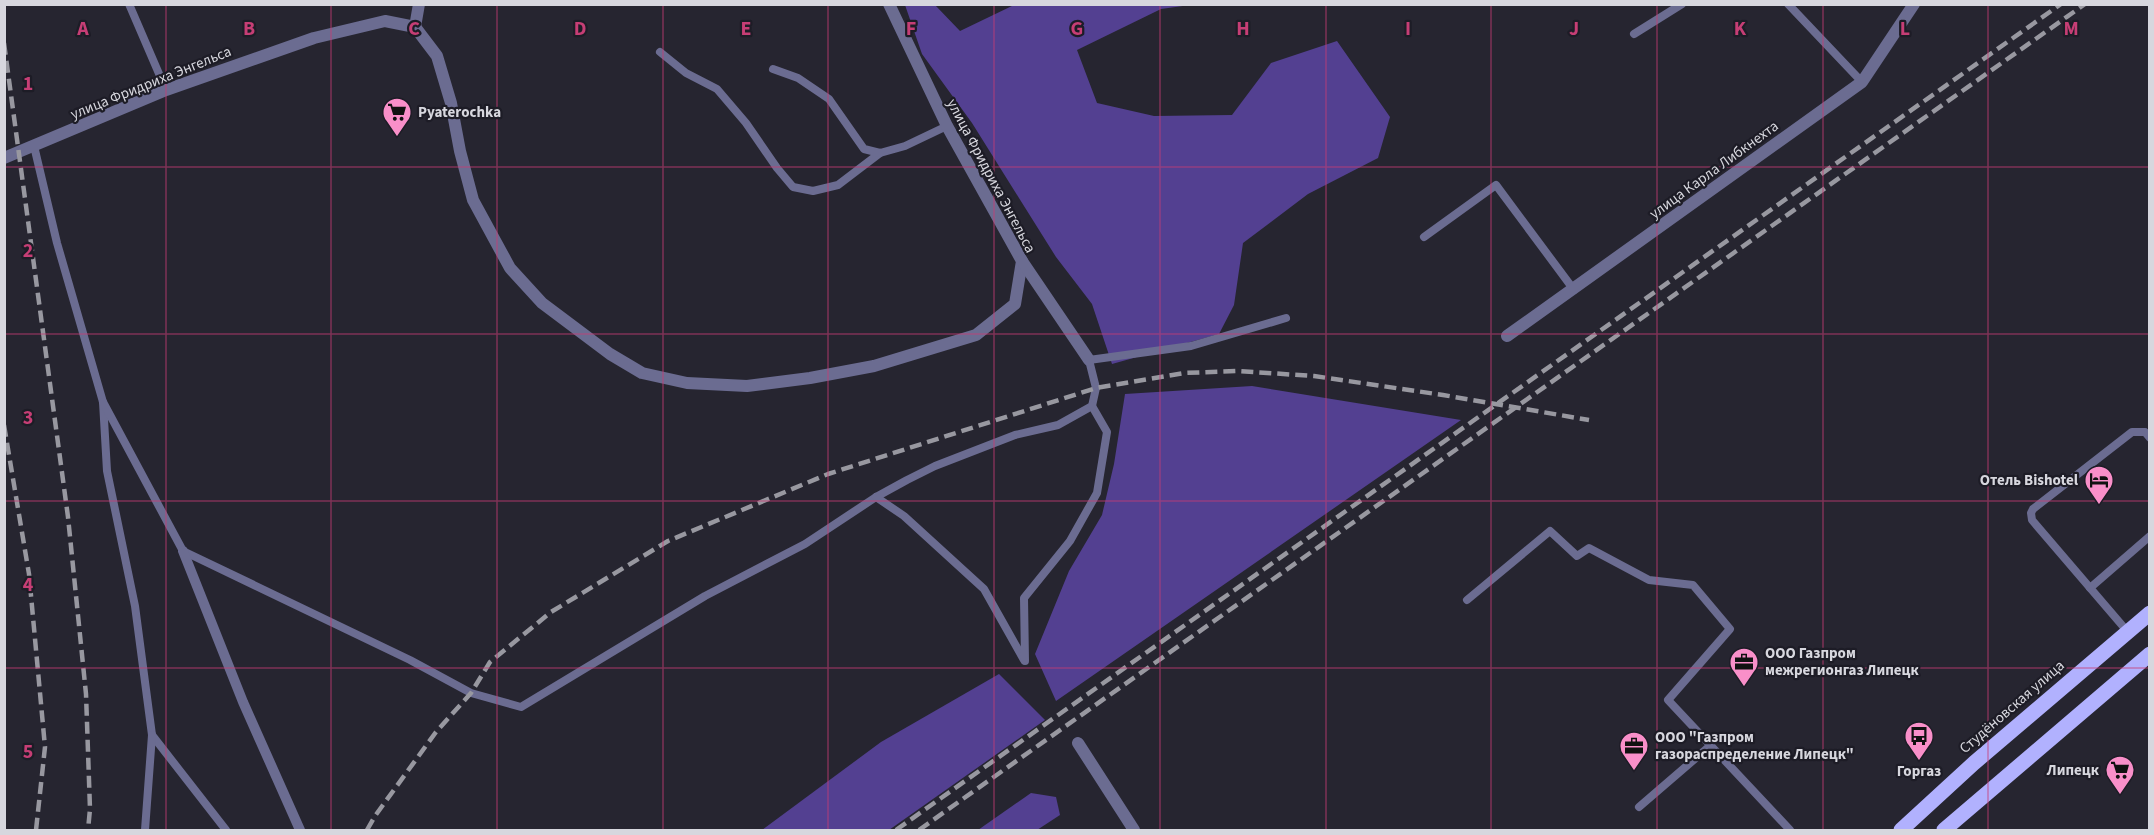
<svg xmlns="http://www.w3.org/2000/svg" width="2154" height="835" viewBox="0 0 2154 835" font-family="'Source Sans 3',sans-serif">
<style>
.forest{fill:#534091}
.lines{fill:none;stroke-linecap:round;stroke-linejoin:round}
.service{stroke:#6b6c91;stroke-width:8}
.pedestrian{stroke:#6b6c91;stroke-width:10}
.minor{stroke:#6b6c91;stroke-width:12}
.primary{stroke:#b1b1fe;stroke-width:15}
.rail{stroke:#9898a0;stroke-width:4.5;stroke-dasharray:12 6;stroke-linecap:butt}
.grid{fill:none;stroke:#c63e75;stroke-width:1.5;stroke-opacity:0.55}
.labels{text-anchor:middle;dominant-baseline:central;stroke-width:4.5;stroke-linejoin:round;paint-order:stroke}
.street-label{font-size:15px;fill:#d7d7de;stroke:#1d1c26}
.poi-label{font-size:15px;font-weight:bold;fill:#d7d7de;stroke:#1d1c26;text-anchor:start}
.grid-label{font-size:20px;text-anchor:middle;font-weight:bold;fill:#c63e75;stroke:#1d1c26;stroke-width:4.5;stroke-linejoin:round;paint-order:stroke}
</style>
<rect width="100%" height="100%" fill="#262530"/>
<g class="forest">
<polygon points="905,5 935,5 960,31 1014,5 1190,5 1161,9 1077,50 1097,103 1154,116 1232,115 1271,63 1337,41 1390,117 1378,158 1308,194 1243,243 1234,305 1219,334 1112,364 1092,304 1056,257 972,123 922,54"/>
<polygon points="1252,386 1461,420 1056,701 1035,654 1069,571 1102,515 1114,464 1125,394"/>
<polygon points="999,674 1045,720 889,830 762,830 881,742"/>
<polygon points="1031,793 1056,797 1060,815 1037,830 978,830"/>
</g>
<g class="lines">
<g class="service">
<polyline points="129,4 166,90"/>
<polyline points="1788,4 1862,82"/>
<polyline points="1634,34 1682,4"/>
<polyline points="660,52 686,73 717,89 746,123 777,168 793,187 813,191 838,185 880,153"/>
<polyline points="773,69 798,78 829,99 864,149 880,153 905,146 947,126"/>
<polyline points="34,146 57,243 103,402 107,471 135,606 152,735 226,830"/>
<polyline points="1424,237 1496,185 1574,290"/>
<polyline points="103,402 183,551 410,660 471,693 521,707 705,596 805,544 876,497 907,480 935,466 1015,435 1058,425 1092,406 1096,388 1089,360 1191,346 1286,318"/>
<polyline points="876,497 904,516 984,589 1024,660"/>
<polyline points="2090,588 2150,536"/>
<polyline points="1467,600 1550,531 1577,556 1589,548 1649,580 1693,585 1730,629 1668,700 1790,830"/>
<polyline points="2127,631 2032,520 2031,513 2033,509 2132,432 2145,432 2150,438"/>
<polyline points="1025,661 1024,598 1070,541 1097,493 1107,432 1092,406"/>
<polyline points="1639,807 1711,745"/>
<polyline points="145,830 152,735"/>
</g>
<polyline class="pedestrian" points="183,551 243,702 300,830"/>
<g class="minor">
<polyline points="415,27 419,4"/>
<polyline points="4,158 166,90 314,38 385,21 415,27 437,56 451,103 460,151 473,200 510,268 542,303 610,354 642,373 687,383 747,386 810,378 874,366 976,335 1015,304 1022,261 947,126 889,4"/>
<polyline points="1022,261 1089,360"/>
<polyline points="1507,336 1862,82 1914,4"/>
<polyline points="1078,743 1134,830"/>
</g>
<g class="primary">
<polyline points="1901,830 1974,763 2150,613"/>
<polyline points="1944,830 2150,654"/>
</g>
<g class="rail">
<polyline points="4,43 68,517 86,694 90,809 88,830"/>
<polyline points="4,425 29,574 45,747 36,830"/>
<polyline points="367,830 375,816 436,732 471,693 490,662 551,612 668,541 828,474 1096,388 1184,373 1237,371 1314,376 1443,395 1589,420"/>
<polyline points="896,830 2061,4"/>
<polyline points="919,830 2085,4"/>
</g>
</g>
<path class="grid" d="M 166,4 L 166,830M 331,4 L 331,830M 497,4 L 497,830M 663,4 L 663,830M 828,4 L 828,830M 994,4 L 994,830M 1160,4 L 1160,830M 1326,4 L 1326,830M 1491,4 L 1491,830M 1657,4 L 1657,830M 1823,4 L 1823,830M 1988,4 L 1988,830M 4,167 L 2150,167M 4,334 L 2150,334M 4,501 L 2150,501M 4,668 L 2150,668"/>
<defs>
<g id="supermarket-pin" transform="scale(1.5)"><path d="M0 17L-7.5 6A9.5 9.5 0 1 1 7.5 6Z" fill="#f98fc9" stroke="#1d1c26"/><path d="M-6-5.5h2.5l.6 2H6L4.5 2H-2.5L-4.4-4H-6ZM-1.5 3.2a1.3 1.3 0 1 0 .1 0ZM3 3.2a1.3 1.3 0 1 0 .1 0Z" fill="#111"/></g>
<g id="hotel-pin" transform="scale(1.5)"><path d="M0 17L-7.5 6A9.5 9.5 0 1 1 7.5 6Z" fill="#f98fc9" stroke="#1d1c26"/><path d="M-6-4.5h1.5V1H6V5H4.5V3h-9V5H-6ZM-4 0a1.8 1.8 0 1 1 3.6 0ZM.5 0V-2.5h3Q6-2.5 6 0Z" fill="#111"/></g>
<g id="office-pin" transform="scale(1.5)"><path d="M0 17L-7.5 6A9.5 9.5 0 1 1 7.5 6Z" fill="#f98fc9" stroke="#1d1c26"/><path d="M-6-3h4V-5.5h4V-3h4V5H-6ZM-1-4.5V-3h2v-1.5ZM-6 0V1H6V0Z" fill="#111"/></g>
<g id="bus-pin" transform="scale(1.5)"><path d="M0 17L-7.5 6A9.5 9.5 0 1 1 7.5 6Z" fill="#f98fc9" stroke="#1d1c26"/><path d="M-5-6H5V4H4V6H2V4H-2V6H-4V4H-5ZM-3.5-4V0h7V-4ZM-3.5 1.2v1.5H-2V1.2ZM2 1.2v1.5H3.5V1.2Z" fill="#111"/></g>
</defs>
<g fill-rule="evenodd">
<use href="#supermarket-pin" x="397" y="112"/>
<use href="#hotel-pin" x="2099" y="480"/>
<use href="#office-pin" x="1744" y="662"/>
<use href="#bus-pin" x="1919" y="736"/>
<use href="#office-pin" x="1634" y="746"/>
<use href="#supermarket-pin" x="2120" y="770"/>
</g>
<g class="labels">
<g class="street-label">
<text transform="translate(151 83) rotate(-22)">улица Фридриха Энгельса</text>
<text transform="translate(1714 170) rotate(-36)">улица Карла Либкнехта</text>
<text transform="translate(991 176) rotate(62)">улица Фридриха Энгельса</text>
<text transform="translate(2012 707) rotate(-41)">Студёновская улица</text>
</g>
<g class="poi-label">
<text x="418" y="112">Pyaterochka</text>
<text x="2078" y="480" text-anchor="end">Отель Bishotel</text>
<text x="1765" y="653">ООО Газпром<tspan x="1765" dy="17">межрегионгаз Липецк</tspan></text>
<text x="1655" y="737">ООО "Газпром<tspan x="1655" dy="17">газораспределение Липецк"</tspan></text>
<text x="2099" y="770" text-anchor="end">Липецк</text>
<text x="1919" y="771" text-anchor="middle">Горгаз</text>
</g>
</g>
<g class="grid-label">
<text x="83" y="35">A</text>
<text x="249" y="35">B</text>
<text x="414" y="35">C</text>
<text x="580" y="35">D</text>
<text x="746" y="35">E</text>
<text x="911" y="35">F</text>
<text x="1077" y="35">G</text>
<text x="1243" y="35">H</text>
<text x="1408" y="35">I</text>
<text x="1574" y="35">J</text>
<text x="1740" y="35">K</text>
<text x="1905" y="35">L</text>
<text x="2071" y="35">M</text>
<text x="28" y="90">1</text>
<text x="28" y="257">2</text>
<text x="28" y="424">3</text>
<text x="28" y="591">4</text>
<text x="28" y="758">5</text>
</g>
<rect width="2154" height="835" fill="none" stroke="#d7d7de" stroke-width="12"/>
</svg>
